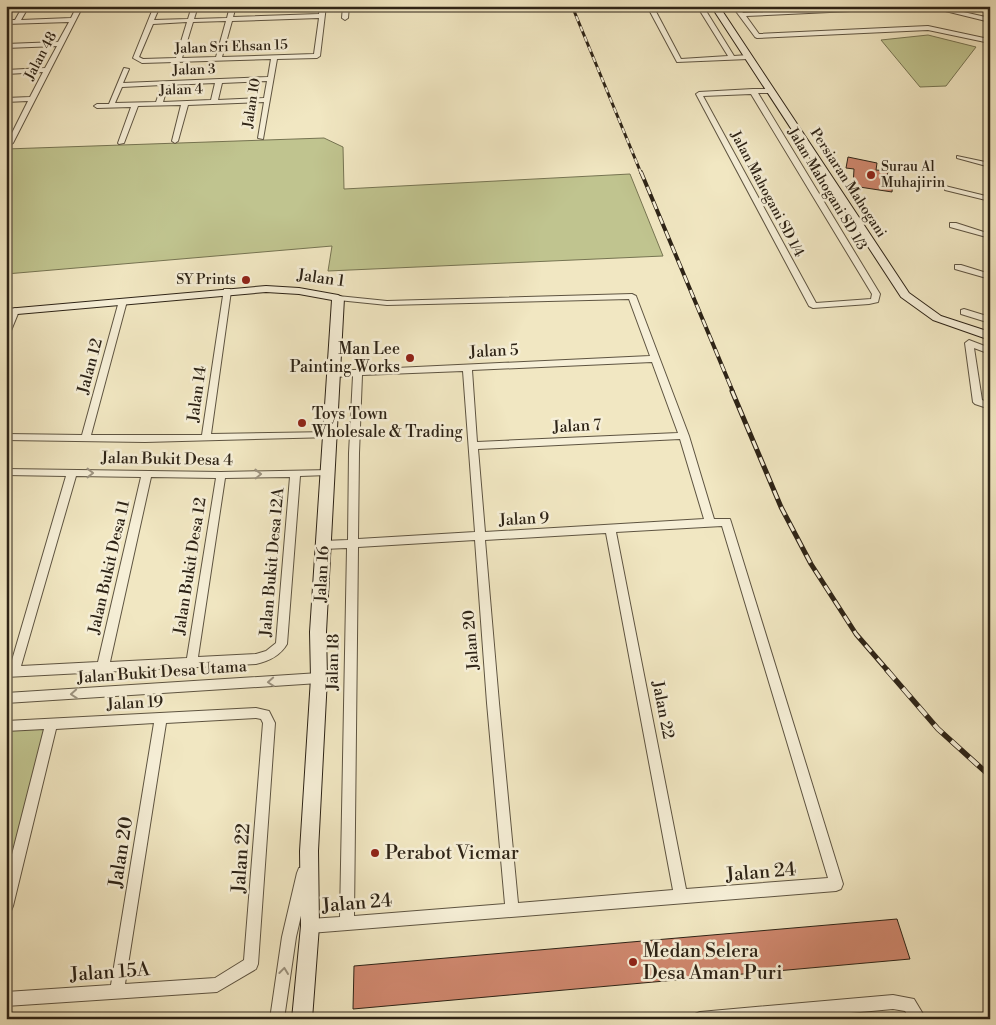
<svg xmlns="http://www.w3.org/2000/svg" width="996" height="1025" viewBox="0 0 996 1025" font-family="'Libre Bodoni',serif">
<style>
.green{fill:#c0c48f;stroke:#767452}
.building{fill:#d0886f;stroke:#2d2316}
.lines{fill:none;stroke-linecap:round;stroke-linejoin:round}
.street-casing{stroke:#5e5441;stroke-width:2}
.secondary-casing{stroke:#2d2316;stroke-width:2}
.street{fill:#f6efd7;fill-rule:evenodd}
.secondary{fill:#f6efd7;fill-rule:evenodd}
.rail-far3-casing{stroke:#2d2316;stroke-width:3}
.rail-far2-casing{stroke:#2d2316;stroke-width:4}
.rail-far1-casing{stroke:#2d2316;stroke-width:5}
.rail-casing{stroke:#2d2316;stroke-width:5.5}
.rail-far3{stroke:#f6efd7;stroke-width:2;stroke-dasharray:5.5;stroke-linecap:butt}
.rail-far2{stroke:#f6efd7;stroke-width:2.5;stroke-dasharray:8;stroke-linecap:butt}
.rail-far1{stroke:#f6efd7;stroke-width:3;stroke-dasharray:9;stroke-linecap:butt}
.rail{stroke:#f6efd7;stroke-width:4;stroke-dasharray:12;stroke-linecap:butt}
.oneway{stroke:#9c9380}
.poi-dot{fill:#8f2418;stroke:#f6efd7;stroke-width:2}
.labels{text-anchor:middle;dominant-baseline:central;stroke-width:5;stroke-linejoin:round;paint-order:stroke}
.far-street-label{font-size:14px;fill:#2d2316;stroke:#f6efd7}
.far-poi-label{font-size:14px;fill:#2d2316;stroke:#f6efd7;text-anchor:start}
.street-label{font-size:16px;fill:#2d2316;stroke:#f6efd7}
.poi-label{font-size:16px;fill:#2d2316;stroke:#f6efd7;text-anchor:end}
.near-street-label{font-size:19px;fill:#2d2316;stroke:#f6efd7}
.near-poi-label{font-size:19px;fill:#2d2316;stroke:#f6efd7;text-anchor:start}
</style>
<rect width="100%" height="100%" fill="#f1e7c2"/>
<filter id="stains"><feTurbulence type="fractalNoise" baseFrequency=".004" numOctaves="4"/><feColorMatrix values="0 0 0 0 .2 0 0 0 0 .09 0 0 0 0 .02 0 0 0 .5 -.17"/></filter>
<radialGradient id="worn" r=".72"><stop offset=".6" stop-color="#630" stop-opacity="0"/><stop offset="1" stop-color="#630" stop-opacity=".3"/></radialGradient>
<g class="green">
<polygon points="928,35 976,47 946,86 920,87 881,40"/>
<polygon points="324,138 343,147 344,189 630,174 663,256 328,271 332,246 6,274 6,149"/>
<polygon points="51,724 14,875 6,875 6,726"/>
</g>
<g class="building">
<polygon points="848,157 877,163 876,170 888,171 887,177 893,180 892,192 853,186 854,169 846,168"/>
<polygon points="897,919 910,959 353,1009 354,966"/>
</g>
<g class="lines">
<g class="street-casing">
<g id="street">
<polygon points="23,6 29,6 21,20 71,18 77,6 83,6 13,143 10,145 7,143 28,101 6,102 6,98 30,97 43,72 6,74 6,70 45,68 57,46 6,48 6,44 58,42 69,22 6,24 6,20 15,20"/>
<path d="M 154,6 L 160,6 L 154,20 L 188,19 L 192,6 L 198,6 L 194,19 L 227,18 L 230,6 L 236,6 L 233,17 L 319,14 L 320,6 L 326,6 L 320,56 L 317,58 L 277,59 L 263,139 L 258,138 L 264,102 L 188,105 L 178,141 L 175,143 L 172,141 L 181,105 L 138,106 L 124,143 L 119,144 L 118,143 L 131,107 L 97,108 L 94,106 L 97,104 L 109,104 L 124,68 L 129,69 L 123,83 L 268,77 L 271,59 L 142,63 L 133,58 ZM 319,18 L 314,54 L 222,57 L 232,21 ZM 226,21 L 216,57 L 182,58 L 193,22 ZM 187,22 L 176,58 L 143,59 L 139,57 L 153,24 ZM 267,81 L 264,98 L 218,100 L 222,83 ZM 215,83 L 211,100 L 163,102 L 168,85 ZM 162,85 L 156,102 L 115,103 L 122,87 Z"/>
<polygon points="343,6 349,6 348,18 345,20 342,18"/>
<polygon points="647,6 653,6 681,59 728,56 697,6 703,6 734,56 748,55 751,57 748,59 677,62"/>
<polygon points="732,6 745,7 745,9 741,10 743,13 876,6 916,6 913,8 746,16 759,34 928,26 984,38 990,32 990,38 985,42 928,30 757,38 755,37 735,10 717,12 714,10"/>
<polygon points="925,6 937,6 990,18 990,22"/>
<path d="M 753,89 L 770,89 L 773,91 L 770,93 L 758,93 L 880,294 L 878,302 L 869,304 L 813,308 L 809,306 L 696,94 L 699,92 ZM 751,94 L 872,294 L 871,299 L 816,303 L 703,96 Z"/>
<polygon points="957,156 990,163 990,167 957,158"/>
<polygon points="945,186 990,197 990,201 945,190"/>
<polygon points="950,223 956,223 990,234 990,238 950,227"/>
<polygon points="955,265 961,265 990,274 990,279 955,269"/>
<polygon points="224,289 230,289 231,291 211,434 330,432 333,433 335,435 333,437 145,442 6,440 6,434 82,435 119,301 123,299 127,301 91,435 202,435"/>
<path d="M 632,294 L 636,296 L 689,436 L 714,519 L 730,519 L 731,522 L 843,884 L 841,889 L 836,891 L 310,933 L 305,931 L 303,926 L 305,921 L 310,919 L 340,917 L 347,548 L 323,549 L 319,548 L 318,545 L 319,542 L 323,541 L 348,540 L 349,453 L 353,376 L 333,377 L 329,374 L 333,371 L 650,356 L 629,299 L 387,305 L 338,300 L 334,298 L 338,296 L 387,301 ZM 652,362 L 678,433 L 477,442 L 472,370 ZM 463,371 L 475,532 L 358,539 L 359,453 L 362,375 ZM 680,439 L 704,519 L 485,532 L 478,449 ZM 722,526 L 828,878 L 686,889 L 616,532 ZM 606,533 L 673,890 L 518,903 L 499,703 L 485,540 ZM 475,540 L 487,703 L 505,904 L 354,916 L 358,547 Z"/>
<path d="M 15,308 L 19,311 L 10,333 L 6,336 C 6,326 6,313 15,308 Z"/>
<polygon points="964,309 990,317 990,323 961,314 961,310"/>
<polygon points="969,340 990,348 990,354 974,348 982,400 990,403 990,409 975,404 973,402 965,343"/>
<path d="M 6,469 L 221,472 L 331,470 L 333,472 L 331,474 L 328,475 L 300,476 L 287,644 C 280,656 269,661 256,664 L 6,677 L 6,667 L 10,667 L 66,476 L 6,475 ZM 76,476 L 141,477 L 98,662 L 21,666 ZM 151,477 L 216,478 L 187,658 L 110,662 ZM 290,477 L 276,643 L 266,651 L 256,654 L 198,657 L 225,478 Z"/>
<polygon points="319,673 323,675 325,678 323,681 319,683 6,703 6,693"/>
<path d="M 256,708 L 269,711 L 275,723 L 258,964 L 256,969 L 217,992 L 6,1006 L 6,992 L 111,985 L 154,723 L 56,729 L 13,906 L 11,911 L 6,913 L 6,878 L 44,729 L 6,731 L 6,721 ZM 256,718 L 261,719 L 263,723 L 244,960 L 215,978 L 125,984 L 166,723 Z"/>
<polygon points="304,867 309,868 311,873 296,937 284,1019 270,1019 282,937 297,873 299,868"/>
<polygon points="893,995 914,999 926,1019 910,1019 905,1011 893,1009 784,1019 693,1019 695,1014 700,1012"/>
</g>
</g>
<g class="secondary-casing">
<g id="secondary">
<polygon points="711,6 719,6 909,293 941,316 990,332 990,340 933,320 901,297"/>
<polygon points="266,286 299,288 338,295 344,298 326,632 327,678 318,851 319,926 312,1019 292,1019 301,926 300,851 311,678 310,632 332,300 299,294 266,292 6,315 6,309"/>
</g>
</g>
<use href="#street" class="street"/>
<use href="#secondary" class="secondary"/>
<g class="rail-far3-casing">
<polyline id="rail-far3" points="572,6 641,173"/>
</g>
<g class="rail-far2-casing">
<polyline id="rail-far2" points="641,172 733,392"/>
</g>
<g class="rail-far1-casing">
<polyline id="rail-far1" points="732,391 781,507 811,564 856,634 888,671"/>
</g>
<g class="rail-casing">
<polyline id="rail" points="887,670 938,729 990,776"/>
</g>
<use href="#rail-far3" class="rail-far3"/>
<use href="#rail-far2" class="rail-far2"/>
<use href="#rail-far1" class="rail-far1"/>
<use href="#rail" class="rail"/>
</g>
<defs><path id="oneway-chevron" d="M-2-3.5L2.5 0L-2 3.5" fill="none" stroke-width="1.6" stroke-linecap="round" stroke-linejoin="round" transform="scale(1.25)"/></defs>
<g class="oneway">
<use href="#oneway-chevron" transform="translate(90 473)"/>
<use href="#oneway-chevron" transform="translate(258 474) rotate(-1)"/>
<use href="#oneway-chevron" transform="translate(271 682) rotate(176)"/>
<use href="#oneway-chevron" transform="translate(74 694) rotate(176)"/>
<use href="#oneway-chevron" transform="translate(284 971) rotate(-83)"/>
</g>
<g class="poi-dot">
<circle cx="871" cy="175" r="5"/>
<circle cx="246" cy="280" r="5"/>
<circle cx="410" cy="358" r="5"/>
<circle cx="302" cy="423" r="5"/>
<circle cx="375" cy="853" r="5"/>
<circle cx="633" cy="962" r="5"/>
</g>
<g class="labels">
<g class="far-street-label">
<text transform="translate(231 47) rotate(-2)">Jalan Sri Ehsan 15</text>
<text transform="translate(41 56) rotate(-62)">Jalan 48</text>
<text transform="translate(194 70) rotate(-2)">Jalan 3</text>
<text transform="translate(181 90) rotate(-2)">Jalan 4</text>
<text transform="translate(252 103) rotate(-81)">Jalan 10</text>
<text transform="translate(848 183) rotate(57)">Persiaran Mahogani</text>
<text transform="translate(827 189) rotate(59)">Jalan Mahogani SD 1/3</text>
<text transform="translate(767 194) rotate(62)">Jalan Mahogani SD 1/4</text>
</g>
<g class="far-poi-label">
<text x="881" y="167">Surau Al<tspan x="881" dy="16">Muhajirin</tspan></text>
<text x="236" y="280" text-anchor="end">SY Prints</text>
</g>
<g class="street-label">
<text transform="translate(321 278) rotate(8)">Jalan 1</text>
<text transform="translate(494 351) rotate(-3)">Jalan 5</text>
<text transform="translate(90 366) rotate(-75)">Jalan 12</text>
<text transform="translate(197 394) rotate(-82)">Jalan 14</text>
<text transform="translate(577 426) rotate(-3)">Jalan 7</text>
<text transform="translate(167 459) rotate(1)">Jalan Bukit Desa 4</text>
<text transform="translate(524 519) rotate(-3)">Jalan 9</text>
<text transform="translate(272 562) rotate(-85)">Jalan Bukit Desa 12A</text>
<text transform="translate(190 566) rotate(-81)">Jalan Bukit Desa 12</text>
<text transform="translate(109 567) rotate(-77)">Jalan Bukit Desa 11</text>
<text transform="translate(322 574) rotate(-87)">Jalan 16</text>
<text transform="translate(471 640) rotate(-95)">Jalan 20</text>
<text transform="translate(333 662) rotate(-89)">Jalan 18</text>
<text transform="translate(162 672) rotate(-4)">Jalan Bukit Desa Utama</text>
<text transform="translate(135 703) rotate(-3)">Jalan 19</text>
<text transform="translate(663 710) rotate(79)">Jalan 22</text>
</g>
<g class="poi-label">
<text x="400" y="349">Man Lee<tspan x="400" dy="18">Painting Works</tspan></text>
<text x="312" y="414" text-anchor="start">Toys Town<tspan x="312" dy="18">Wholesale &amp; Trading</tspan></text>
</g>
<g class="near-street-label">
<text transform="translate(121 852) rotate(-81)">Jalan 20</text>
<text transform="translate(241 858) rotate(-86)">Jalan 22</text>
<text transform="translate(761 872) rotate(-5)">Jalan 24</text>
<text transform="translate(357 903) rotate(-5)">Jalan 24</text>
<text transform="translate(110 972) rotate(-4)">Jalan 15A</text>
</g>
<g class="near-poi-label">
<text x="385" y="853">Perabot Vicmar</text>
<text x="643" y="951">Medan Selera<tspan x="643" dy="22">Desa Aman Puri</tspan></text>
</g>
</g>
<rect width="996" height="1025" fill="none" stroke="#f1e7c2" stroke-width="25"/>
<rect x="8" y="8" width="981" height="1010" fill="none" stroke="#2d2316" stroke-width="2.5"/>
<rect x="12" y="12" width="971" height="1000" fill="none" stroke="#2d2316"/>
<rect width="100%" height="100%" filter="url(#stains)"/>
<rect width="100%" height="100%" fill="url(#worn)"/>
</svg>
